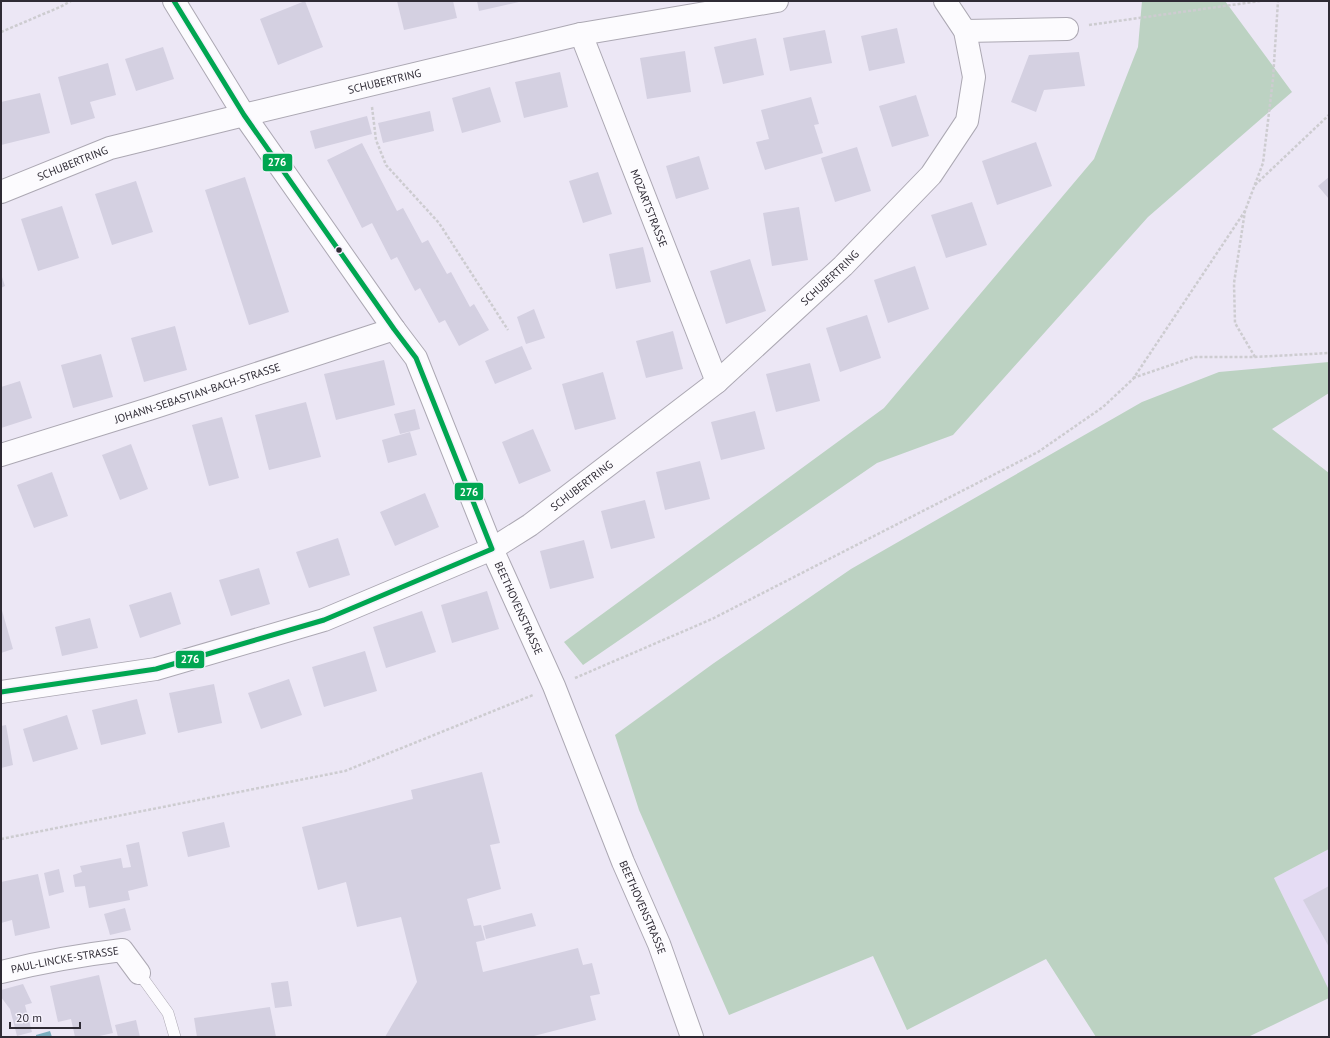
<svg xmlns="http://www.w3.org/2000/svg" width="1330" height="1038" viewBox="0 0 1330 1038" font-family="'PT Sans',sans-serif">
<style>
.built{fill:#e5dcf4}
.green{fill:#bcd2c2}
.water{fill:#7cafc0}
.building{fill:#d4d0e1}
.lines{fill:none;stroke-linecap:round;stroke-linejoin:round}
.service-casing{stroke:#aca8b3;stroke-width:12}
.minor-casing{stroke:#aca8b3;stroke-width:24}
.path{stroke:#cdccd0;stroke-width:2.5;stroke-dasharray:3 2;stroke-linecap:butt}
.service{stroke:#fcfbfe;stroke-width:11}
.minor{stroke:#fcfbfe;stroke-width:22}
.bus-1-casing{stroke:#f5f1fc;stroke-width:8}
.bus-1{stroke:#00a651;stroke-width:5}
.bus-dot{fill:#2f2b35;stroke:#f5f1fc;stroke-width:1.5}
.labels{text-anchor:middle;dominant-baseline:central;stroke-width:3.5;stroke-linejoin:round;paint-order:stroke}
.street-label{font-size:11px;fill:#2f2b35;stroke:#f5f1fc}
.line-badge{stroke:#f5f1fc;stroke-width:1.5}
.badge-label{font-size:11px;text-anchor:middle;font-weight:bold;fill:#fff}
</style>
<rect width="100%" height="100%" fill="#ece7f5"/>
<polygon class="built" points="1329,849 1329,991 1274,878"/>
<g class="green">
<polygon points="1142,1 1225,1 1292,92 1148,217 953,435 877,463 583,665 564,642 884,408 1094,159 1138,47"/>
<polygon points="1329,362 1329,393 1272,429 1329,473 1329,849 1274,878 1329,990 1329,998 1248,1037 1096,1037 1046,959 907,1030 873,956 729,1015 639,810 615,735 714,663 851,569 1142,402 1219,372"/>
</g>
<polygon class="water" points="50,1031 52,1037 36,1037 36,1035"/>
<g class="building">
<polygon points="305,1 323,47 278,65 260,19"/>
<polygon points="397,1 453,1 457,18 404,30"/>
<polygon points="477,1 519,1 519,2 479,11"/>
<polygon points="897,28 905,63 869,71 861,36"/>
<polygon points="825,30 832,63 790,71 783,38"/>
<polygon points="756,38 764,75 723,84 714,47"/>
<polygon points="163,47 174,79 136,91 125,59"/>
<polygon points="685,51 691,92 647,99 640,58"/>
<polygon points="1079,52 1085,86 1044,90 1036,112 1011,102 1029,55"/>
<polygon points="108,63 116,95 90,102 95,118 71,125 58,77"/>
<polygon points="560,72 568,107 524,118 515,82"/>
<polygon points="490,87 501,122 462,133 452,98"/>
<polygon points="40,93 50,133 1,145 1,102"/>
<polygon points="916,95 929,136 892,147 879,106"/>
<polygon points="811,97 819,124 814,125 823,153 765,170 756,142 769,139 761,110"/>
<polygon points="430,111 434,131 383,143 378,123"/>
<polygon points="367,116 372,134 315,149 310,131"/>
<polygon points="1036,142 1052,186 997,205 982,161"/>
<polygon points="362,143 397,211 403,208 422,243 428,240 447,274 451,272 470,307 474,304 489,330 459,346 445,320 439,323 420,288 415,291 397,257 391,260 372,223 362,228 327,160"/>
<polygon points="857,147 871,191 835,202 821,158"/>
<polygon points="699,156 709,189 676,199 666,166"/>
<polygon points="598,172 612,214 583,223 569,181"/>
<polygon points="245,177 289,312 249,325 205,190"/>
<polygon points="1329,177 1329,199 1318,186"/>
<polygon points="136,181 153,232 112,245 95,194"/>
<polygon points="972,202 987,245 946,258 931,215"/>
<polygon points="62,206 79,258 38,271 21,219"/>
<polygon points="799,207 808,260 772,266 763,213"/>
<polygon points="643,247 651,282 616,289 609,254"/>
<polygon points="750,259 766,311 726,324 710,271"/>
<polygon points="915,266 929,309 888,323 874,280"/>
<polygon points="1,274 5,286 1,288"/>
<polygon points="534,309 545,338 526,344 517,317"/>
<polygon points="867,315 881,358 840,372 826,328"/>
<polygon points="175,326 187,370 144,382 131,338"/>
<polygon points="673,331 683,369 646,378 636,341"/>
<polygon points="522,346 532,369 495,384 485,361"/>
<polygon points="101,354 113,397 73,408 61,365"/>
<polygon points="384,360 395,405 336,420 324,374"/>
<polygon points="810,363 820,401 776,412 766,374"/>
<polygon points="603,372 616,419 575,430 562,384"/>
<polygon points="20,381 32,418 1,428 1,387"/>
<polygon points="306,402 321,457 269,470 255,415"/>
<polygon points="415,409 420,429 400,434 394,414"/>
<polygon points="755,411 765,449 721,460 711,422"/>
<polygon points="222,417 239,478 209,486 192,425"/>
<polygon points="533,429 551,471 519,484 502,442"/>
<polygon points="410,432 417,455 388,463 382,440"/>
<polygon points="131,444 148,489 120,500 102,455"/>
<polygon points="700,461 710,499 665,510 656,472"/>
<polygon points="52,472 68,516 34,528 17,485"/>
<polygon points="425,493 439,527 395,546 380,512"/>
<polygon points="645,500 655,538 611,549 601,511"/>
<polygon points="338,538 350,575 309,588 296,552"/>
<polygon points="584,540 594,578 550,589 540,551"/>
<polygon points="259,568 270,604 231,616 219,580"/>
<polygon points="487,591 499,629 452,643 441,605"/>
<polygon points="171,592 181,624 140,638 129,605"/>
<polygon points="1,607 13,649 1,653"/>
<polygon points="422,611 436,652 386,668 373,627"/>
<polygon points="90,618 98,648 62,656 55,627"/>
<polygon points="365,651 377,691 324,707 312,667"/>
<polygon points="289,679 302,715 261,729 248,693"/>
<polygon points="214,684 222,723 178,733 169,693"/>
<polygon points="137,699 146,734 101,745 92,710"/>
<polygon points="67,715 78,749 33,762 23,729"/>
<polygon points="6,725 13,765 1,768 1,726"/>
<polygon points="482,772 500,843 490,845 501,889 467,899 474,926 481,925 485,940 476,942 483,972 578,948 583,965 592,963 600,994 590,996 596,1020 530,1037 385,1037 417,982 401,917 357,927 346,882 318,890 302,827 413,799 411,790"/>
<polygon points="224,822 230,847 188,857 182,832"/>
<polygon points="139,842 148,886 128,891 130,900 89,908 85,886 75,887 73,875 82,872 80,866 121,858 123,868 131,867 126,845"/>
<polygon points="59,869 64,892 49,896 44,873"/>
<polygon points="38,874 50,928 15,936 12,920 1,923 1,882"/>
<polygon points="1329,886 1329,947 1303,900"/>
<polygon points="125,908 131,930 110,935 104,914"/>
<polygon points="532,913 536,926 486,939 483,926"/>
<polygon points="99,975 113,1033 95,1037 75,1037 71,1019 58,1022 50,986"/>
<polygon points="288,981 292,1006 275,1008 271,983"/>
<polygon points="23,984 32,1003 25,1005 32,1032 17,1036 10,1009 1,997 1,990"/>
<polygon points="270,1007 276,1037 197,1037 194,1018"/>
<polygon points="136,1020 140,1037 118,1037 115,1025"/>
</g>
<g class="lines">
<g class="service-casing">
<polyline id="service" points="139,973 168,1013 175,1037"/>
</g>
<g class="minor-casing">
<g id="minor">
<path id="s1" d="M 174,1 L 244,115 L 394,329 L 416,358 L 492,549 L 554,686 L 623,862 L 659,944 L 692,1037"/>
<polyline points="965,31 1067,29"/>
<path id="s2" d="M 581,34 L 717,382"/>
<path id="s3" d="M 1,192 L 110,148 L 244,115 L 581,34 L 777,1"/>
<path id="s4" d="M 1,455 L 149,409 L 394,329"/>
<path id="s5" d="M 1,692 L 156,669 L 324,620 L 492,549 L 530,525 L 717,382 L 843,266 L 931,175 L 967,121 L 974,77 L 965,31 L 945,1"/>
<path id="s6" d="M 1,972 C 41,962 81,955 122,950 L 139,973"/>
</g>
</g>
<g class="path">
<polyline points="1089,25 1260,1"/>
<polyline points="1,32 60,7 71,1"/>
<polyline points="372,107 376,140 386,165 439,223 508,330"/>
<polyline points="1255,185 1329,115"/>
<polyline points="1255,357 1235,323 1234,283 1245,211 1263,163 1273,79 1278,1"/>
<polyline points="1133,378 1194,357 1255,357 1329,353"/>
<polyline points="575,678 712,619 1038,452 1103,407 1133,379 1245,211"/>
<polyline points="1,839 345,771 533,695"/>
</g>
<use href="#service" class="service"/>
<use href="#minor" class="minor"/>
<g class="bus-1-casing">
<polyline id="bus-1" points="1,692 156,669 324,620 492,549 416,358 394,329 244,115 174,1"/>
</g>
<use href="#bus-1" class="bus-1"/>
</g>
<circle class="bus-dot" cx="339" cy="250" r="3.5"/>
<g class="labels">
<g class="street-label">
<text stroke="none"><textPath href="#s3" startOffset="400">SCHUBERTRING</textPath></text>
<text stroke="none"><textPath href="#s3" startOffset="77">SCHUBERTRING</textPath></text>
<text stroke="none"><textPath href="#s2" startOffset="187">MOZARTSTRASSE</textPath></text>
<text stroke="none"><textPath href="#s5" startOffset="948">SCHUBERTRING</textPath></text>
<text stroke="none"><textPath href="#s4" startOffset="206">JOHANN-SEBASTIAN-BACH-STRASSE</textPath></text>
<text stroke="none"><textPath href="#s5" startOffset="624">SCHUBERTRING</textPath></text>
<text stroke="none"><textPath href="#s1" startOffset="702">BEETHOVENSTRASSE</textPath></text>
<text stroke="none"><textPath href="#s1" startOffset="1026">BEETHOVENSTRASSE</textPath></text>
<text stroke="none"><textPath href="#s6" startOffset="65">PAUL-LINCKE-STRASSE</textPath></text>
</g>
</g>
<g class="line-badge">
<rect x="262" y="153" width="31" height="19" rx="4" fill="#00a651"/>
<rect x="454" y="482" width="30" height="19" rx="4" fill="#00a651"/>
<rect x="175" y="650" width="30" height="19" rx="4" fill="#00a651"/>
</g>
<g class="badge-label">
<text x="277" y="166">276</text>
<text x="469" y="496">276</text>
<text x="190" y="663">276</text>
</g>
<rect width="1330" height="1038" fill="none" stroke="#2f2b35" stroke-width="4"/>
<path d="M10 1022v6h70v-6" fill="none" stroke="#2f2b35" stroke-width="2"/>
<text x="16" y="1022" font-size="12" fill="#2f2b35" stroke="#f5f1fc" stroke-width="3" paint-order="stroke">20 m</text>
</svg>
